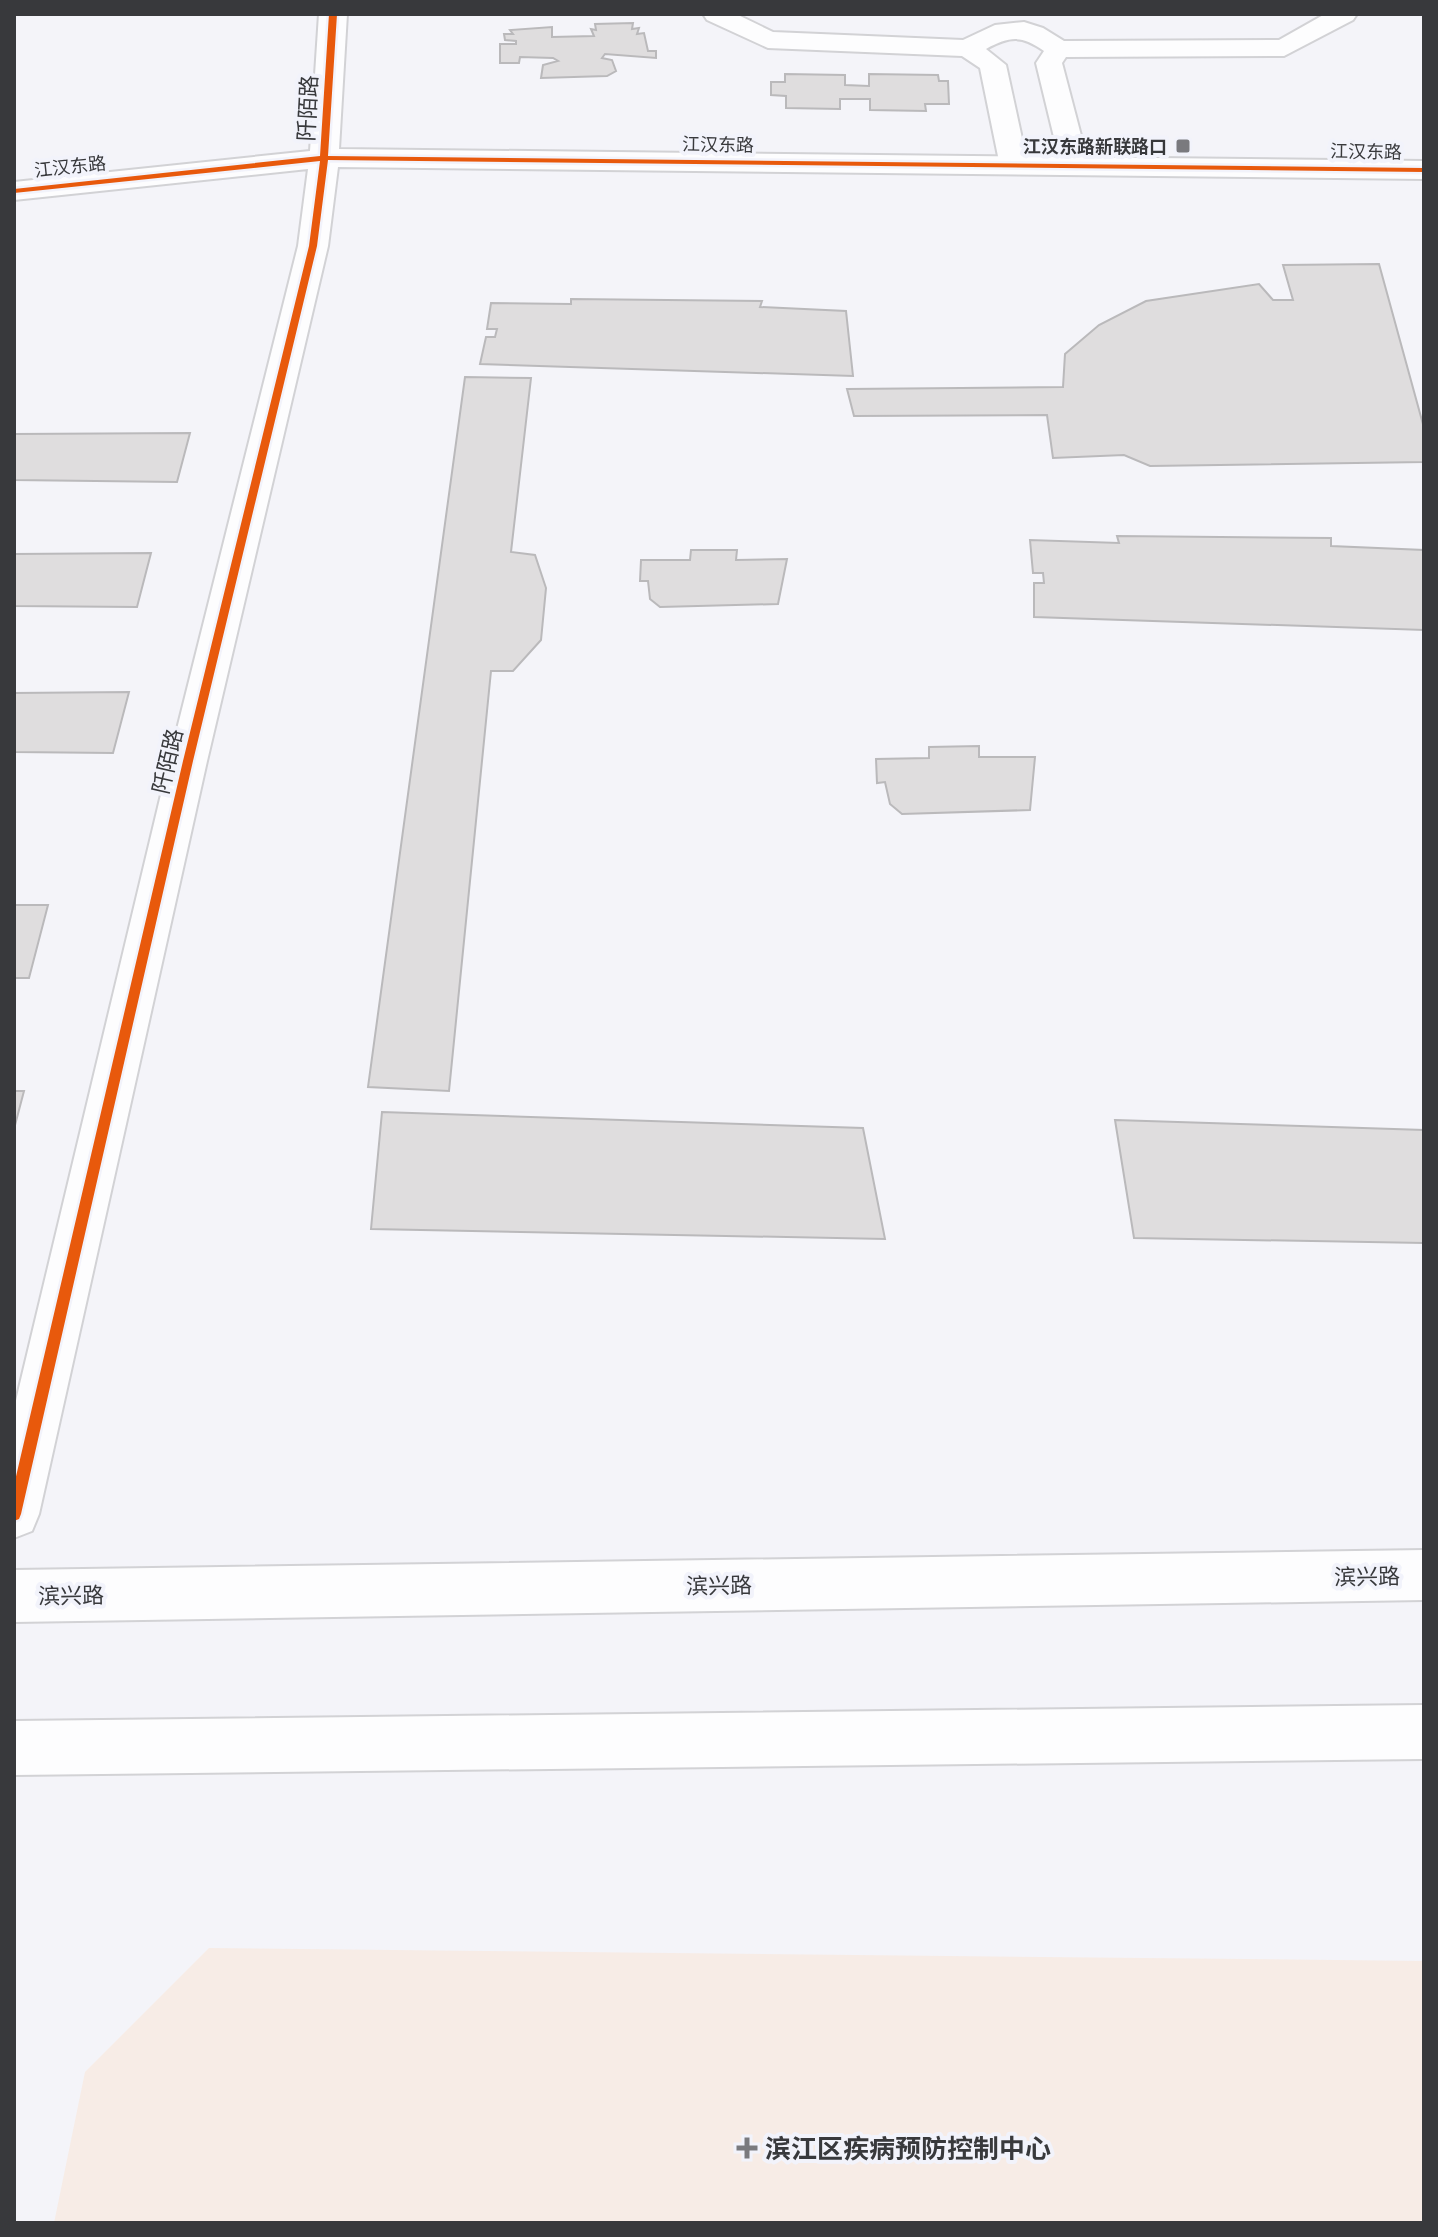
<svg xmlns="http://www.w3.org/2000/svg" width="1438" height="2237" viewBox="0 0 1438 2237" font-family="Ubuntu,'Noto Sans SC',sans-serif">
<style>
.medical{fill:#f7ece6}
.building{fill:#dfddde;stroke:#bab9bb;stroke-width:2}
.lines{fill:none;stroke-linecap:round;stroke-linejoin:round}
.minor-casing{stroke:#d2d2d5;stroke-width:4}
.tertiary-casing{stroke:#d2d2d5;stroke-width:4}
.primary-casing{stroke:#d2d2d5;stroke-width:4}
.minor{fill:#fdfdfe;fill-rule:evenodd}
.tertiary{fill:#fdfdfe;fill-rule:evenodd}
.primary{fill:#fdfdfe;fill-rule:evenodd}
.cycleway-casing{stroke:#f2f3fb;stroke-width:5}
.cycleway{fill:#e8590c;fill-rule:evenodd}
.poi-dot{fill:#7a7a7e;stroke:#f2f3fb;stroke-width:3}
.labels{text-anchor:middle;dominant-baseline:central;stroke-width:8;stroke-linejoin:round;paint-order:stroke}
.far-street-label{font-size:18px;fill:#38393c;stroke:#f2f3fb}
.far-poi-label{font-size:18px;font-weight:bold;fill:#38393c;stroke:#f2f3fb;text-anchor:end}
.street-label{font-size:22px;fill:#38393c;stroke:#f2f3fb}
.near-poi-label{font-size:26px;font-weight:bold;fill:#38393c;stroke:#f2f3fb;text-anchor:start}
</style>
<rect width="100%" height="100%" fill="#f4f4f9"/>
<polygon class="medical" points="209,1948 1424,1961 1424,2223 54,2223 85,2072"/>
<g class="building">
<polygon points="633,23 632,29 639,28 637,34 644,33 648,51 656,51 656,58 605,54 602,58 612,60 616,71 607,76 541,78 543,65 558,61 553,58 520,57 519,63 500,63 500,44 516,44 516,41 505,40 504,34 513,34 510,30 552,27 552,37 594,36 591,29 596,30 595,24"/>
<polygon points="785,74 845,75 845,85 869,86 869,74 938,75 939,81 948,81 949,104 925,104 926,111 870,110 870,99 840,99 840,109 786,108 786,96 771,95 771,82 785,82"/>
<polygon points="1379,264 1424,428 1424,462 1150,466 1124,455 1053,458 1047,415 854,416 847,389 1063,387 1065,354 1099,325 1146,301 1259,284 1273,300 1293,300 1283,265"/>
<polygon points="571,299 762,301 760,307 846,311 853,376 480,364 486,337 495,337 497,329 487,329 491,303 571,304"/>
<polygon points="465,377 531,378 511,552 535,555 546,588 541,640 513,671 491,671 449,1091 368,1087"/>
<polygon points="190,433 177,482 14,480 14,434"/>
<polygon points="1117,536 1331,538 1331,546 1424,550 1424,630 1034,617 1034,583 1044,583 1043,573 1033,573 1030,540 1119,543"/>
<polygon points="691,550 737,550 736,560 787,559 778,604 660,607 650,599 648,581 640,581 641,560 690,560"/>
<polygon points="151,553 137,607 14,606 14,554"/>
<polygon points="129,692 113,753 14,752 14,693"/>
<polygon points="979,746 979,757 1035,757 1030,810 902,814 890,804 885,782 877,783 876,759 929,758 929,747"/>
<polygon points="14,905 48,905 29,978 14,978"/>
<polygon points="14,1091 24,1091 14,1129"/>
<polygon points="382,1112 863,1128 885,1239 371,1229"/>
<polygon points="1115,1120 1424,1130 1424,1243 1134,1238"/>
</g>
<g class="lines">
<g class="minor-casing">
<path id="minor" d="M 703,14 L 736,14 L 773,32 L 963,40 L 995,25 L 1024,22 L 1043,28 L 1064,41 L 1279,40 L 1325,14 L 1357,14 L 1353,20 L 1284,56 L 1066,57 L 1062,63 L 1089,166 L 1085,172 L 1065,172 L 1061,166 L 1036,63 L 1044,51 C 1022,35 1010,36 986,49 L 1006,65 L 1028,166 L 1024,172 L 1004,172 L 1000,166 L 980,68 L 962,56 L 768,48 L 707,20 Z"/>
</g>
<g class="tertiary-casing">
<polygon id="tertiary" points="319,14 347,14 339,149 1424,161 1424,179 338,167 328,246 207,761 39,1514 32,1531 14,1538 14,1409 169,761 298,246 308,169 14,200 14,182 310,151"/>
</g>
<g class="primary-casing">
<g id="primary">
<polygon points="1424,1550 1424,1600 14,1622 14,1570"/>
<polygon points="1424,1705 1424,1759 14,1775 14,1721"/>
</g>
</g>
<use href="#minor" class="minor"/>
<use href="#tertiary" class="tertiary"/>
<use href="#primary" class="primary"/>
<g class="cycleway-casing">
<polygon id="cycleway" points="329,14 337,14 328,156 1424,168 1424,172 328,160 317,246 193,761 21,1514 19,1519 14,1521 14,1485 183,761 309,246 320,161 14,193 14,189 320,156"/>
</g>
<use href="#cycleway" class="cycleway"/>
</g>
<g class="poi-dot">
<rect x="1175" y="138" width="16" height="16" rx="4"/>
<path d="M743 2136h8v8h8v8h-8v8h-8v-8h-8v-8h8z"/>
</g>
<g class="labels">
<g class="far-street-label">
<text transform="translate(718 144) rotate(1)">江汉东路</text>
<text transform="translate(1366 151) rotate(1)">江汉东路</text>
<text transform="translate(70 166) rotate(-6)">江汉东路</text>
</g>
<g class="far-poi-label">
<text x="1167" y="146">江汉东路新联路口</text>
</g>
<g class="street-label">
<text transform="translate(307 108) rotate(-87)">阡陌路</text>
<text transform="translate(167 761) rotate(-77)">阡陌路</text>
<text transform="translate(1367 1576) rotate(-1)">滨兴路</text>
<text transform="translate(719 1585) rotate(-1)">滨兴路</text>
<text transform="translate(71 1595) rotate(-1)">滨兴路</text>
</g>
<g class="near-poi-label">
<text x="765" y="2148">滨江区疾病预防控制中心</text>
</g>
</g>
<rect width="1438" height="2237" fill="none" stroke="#38393c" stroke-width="32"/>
</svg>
